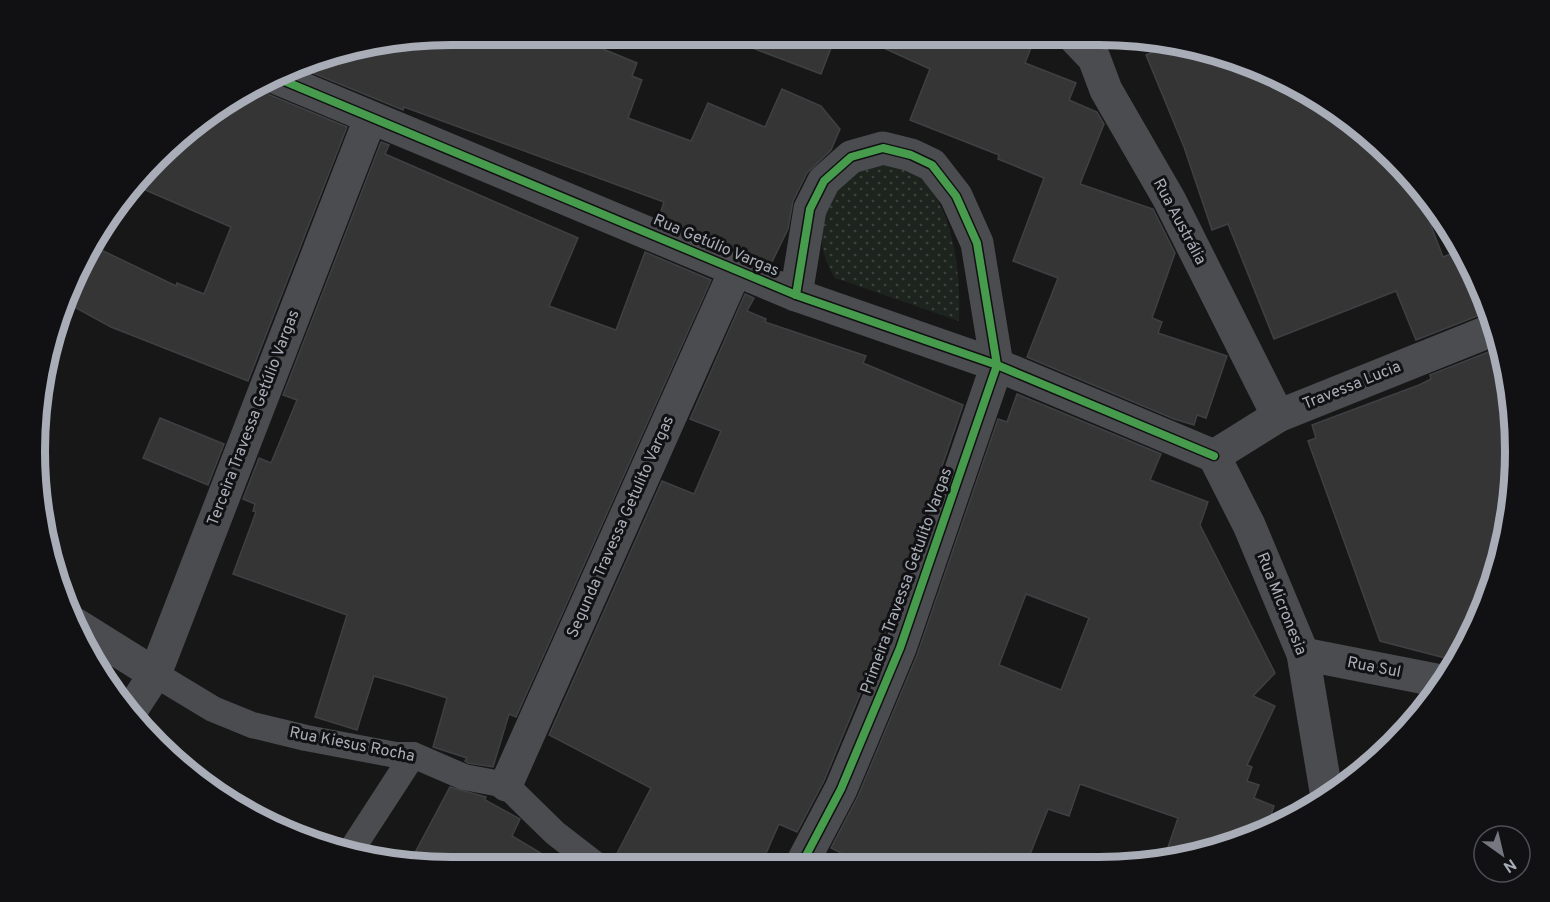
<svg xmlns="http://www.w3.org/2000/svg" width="1550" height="902" viewBox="0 0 1550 902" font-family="Overpass,sans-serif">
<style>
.green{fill:url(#green-dots)}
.building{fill:#353536;stroke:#3f4043;stroke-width:1.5;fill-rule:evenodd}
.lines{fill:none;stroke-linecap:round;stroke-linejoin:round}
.service{stroke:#4b4c50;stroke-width:26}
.minor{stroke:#4b4c50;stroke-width:33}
.cycleway-casing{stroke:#111113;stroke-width:11}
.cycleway{stroke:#469c4c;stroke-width:8}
.labels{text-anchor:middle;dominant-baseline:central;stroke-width:6;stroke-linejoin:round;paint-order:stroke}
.street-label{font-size:16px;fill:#a8adb8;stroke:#111113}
.rim{fill:none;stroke:#a8adb8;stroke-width:8}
</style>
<defs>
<pattern id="green-dots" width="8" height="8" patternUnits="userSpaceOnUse" patternTransform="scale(1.5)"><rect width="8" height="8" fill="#1d241e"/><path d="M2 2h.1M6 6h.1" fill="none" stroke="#3b413d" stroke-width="1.8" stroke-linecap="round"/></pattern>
</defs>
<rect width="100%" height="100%" fill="#171717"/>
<path class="green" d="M 877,165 C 894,166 911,169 924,181 C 955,214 961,279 959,321 L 835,278 C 806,232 823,179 877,165 Z"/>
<g class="building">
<polygon points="451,34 569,35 637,63 632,76 642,80 628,118 691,141 708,103 765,127 782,89 821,106 840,129 831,150 807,173 793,201 788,229 771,264 659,217 664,202 404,107 403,110 298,67 317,57"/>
<polygon points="727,35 836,35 821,74 726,38"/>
<polygon points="855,35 1036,35 1025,63 1076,83 1069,100 1097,112 1104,124 1080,184 1153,209 1175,253 1152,318 1162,322 1158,333 1227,356 1206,418 1197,415 1194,425 1174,419 1027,357 1058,278 1013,261 1044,178 998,159 999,155 910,120 930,69"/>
<polygon points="1171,44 1233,57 1330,105 1393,156 1414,181 1443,257 1461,250 1484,291 1490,311 1416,340 1396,291 1274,339 1228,224 1212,230 1184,147 1146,55"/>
<polygon points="261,87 270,95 347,127 248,381 111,327 67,303 93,246 176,286 177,283 204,294 231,227 136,186 198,120"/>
<polygon points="381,142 389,145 385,154 578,238 549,306 616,330 645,252 711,280 516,717 509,714 493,767 468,763 465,761 467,758 433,747 447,698 409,686 374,676 357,730 315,717 347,615 233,574 256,512 253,511 255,504 243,499 259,458 271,463 297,400 283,395"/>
<polygon points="745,294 754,298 747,311 766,319 765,322 866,356 863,363 963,405 882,641 824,781 797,832 779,824 760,867 614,867 613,861 651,788 549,735 662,481 694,494 721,431 690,419"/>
<polygon points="1501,347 1507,369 1515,451 1511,499 1499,503 1508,532 1484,610 1457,661 1380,641 1308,441 1316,438 1312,425 1419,385 1431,379 1430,375"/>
<path d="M 1017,394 L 1161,454 L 1150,480 L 1208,502 L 1200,525 L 1275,673 L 1253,696 L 1275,706 L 1247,765 L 1252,767 L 1247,781 L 1259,785 L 1254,798 L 1274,806 L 1266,830 L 1233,846 L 1164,859 L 1178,818 L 1080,784 L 1069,816 L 1048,809 L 1025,867 L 991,853 L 989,867 L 840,867 L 845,855 L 831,848 L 858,796 L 917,655 L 998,419 L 1007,422 ZM 1026,594 L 1089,618 L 1061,690 L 999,665 Z"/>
<polygon points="160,418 224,444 208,485 143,458"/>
<polygon points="450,787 486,797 485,800 520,819 512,836 564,867 423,867 409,864"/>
</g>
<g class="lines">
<g class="service">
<polyline points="155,674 213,709 252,725 306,738 396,755 413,755 464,777 506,785 555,833 599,867"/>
<polyline points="350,852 413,755"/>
</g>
<g class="minor">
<polyline points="1072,35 1094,58 1106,90 1169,199 1278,416"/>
<polyline points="277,78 796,295 997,365 1214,456"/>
<polyline points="796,295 810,209 824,181 851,157 883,148 911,155 932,165 956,196 977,243 997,365 900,648 841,789 800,867"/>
<polyline points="1214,456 1249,525 1303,654 1327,797"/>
<polyline points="1214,456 1278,416 1495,329"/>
<polyline points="75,624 155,674"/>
<polyline points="1303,654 1446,682"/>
<polyline points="130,712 155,674 370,119"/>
<polyline points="506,785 736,269"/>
</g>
<g class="cycleway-casing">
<g id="cycleway">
<polyline points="277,78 796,295 997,365 1214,456"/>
<polyline points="796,295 810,209 824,181 851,157 883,148 911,155 932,165 956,196 977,243 997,365 900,648 841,789 800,867"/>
</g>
</g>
<use href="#cycleway" class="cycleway"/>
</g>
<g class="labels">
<g class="street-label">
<text transform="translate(1179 222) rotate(62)">Rua Austrália</text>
<text transform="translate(716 246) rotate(23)">Rua Getúlio Vargas</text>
<text transform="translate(1352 386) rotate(-22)">Travessa Lucia</text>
<text transform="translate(254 418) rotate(-69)">Terceira Travessa Getúlio Vargas</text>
<text transform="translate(621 527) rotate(-66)">Segunda Travessa Getulito Vargas</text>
<text transform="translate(907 581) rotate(-70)">Primeira Travessa Getulito Vargas</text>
<text transform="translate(1281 604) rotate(68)">Rua Micronesia</text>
<text transform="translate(1374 668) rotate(11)">Rua Sul</text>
<text transform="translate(352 745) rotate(11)">Rua Kiesus Rocha</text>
</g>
</g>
<path d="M0 0H1550V902H0ZM451 45H1099A406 406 0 0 1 1505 451V451A406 406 0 0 1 1099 857H451A406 406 0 0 1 45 451V451A406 406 0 0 1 451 45Z" fill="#111113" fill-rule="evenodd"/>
<path class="rim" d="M451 45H1099A406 406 0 0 1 1505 451V451A406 406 0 0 1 1099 857H451A406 406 0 0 1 45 451V451A406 406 0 0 1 451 45Z"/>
<g transform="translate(1502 854) rotate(146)"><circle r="28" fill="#111113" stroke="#4d4f55" stroke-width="1.5"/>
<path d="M0-4.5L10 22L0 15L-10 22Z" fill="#757880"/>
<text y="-9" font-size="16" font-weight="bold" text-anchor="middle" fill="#a8adb8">N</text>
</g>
</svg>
